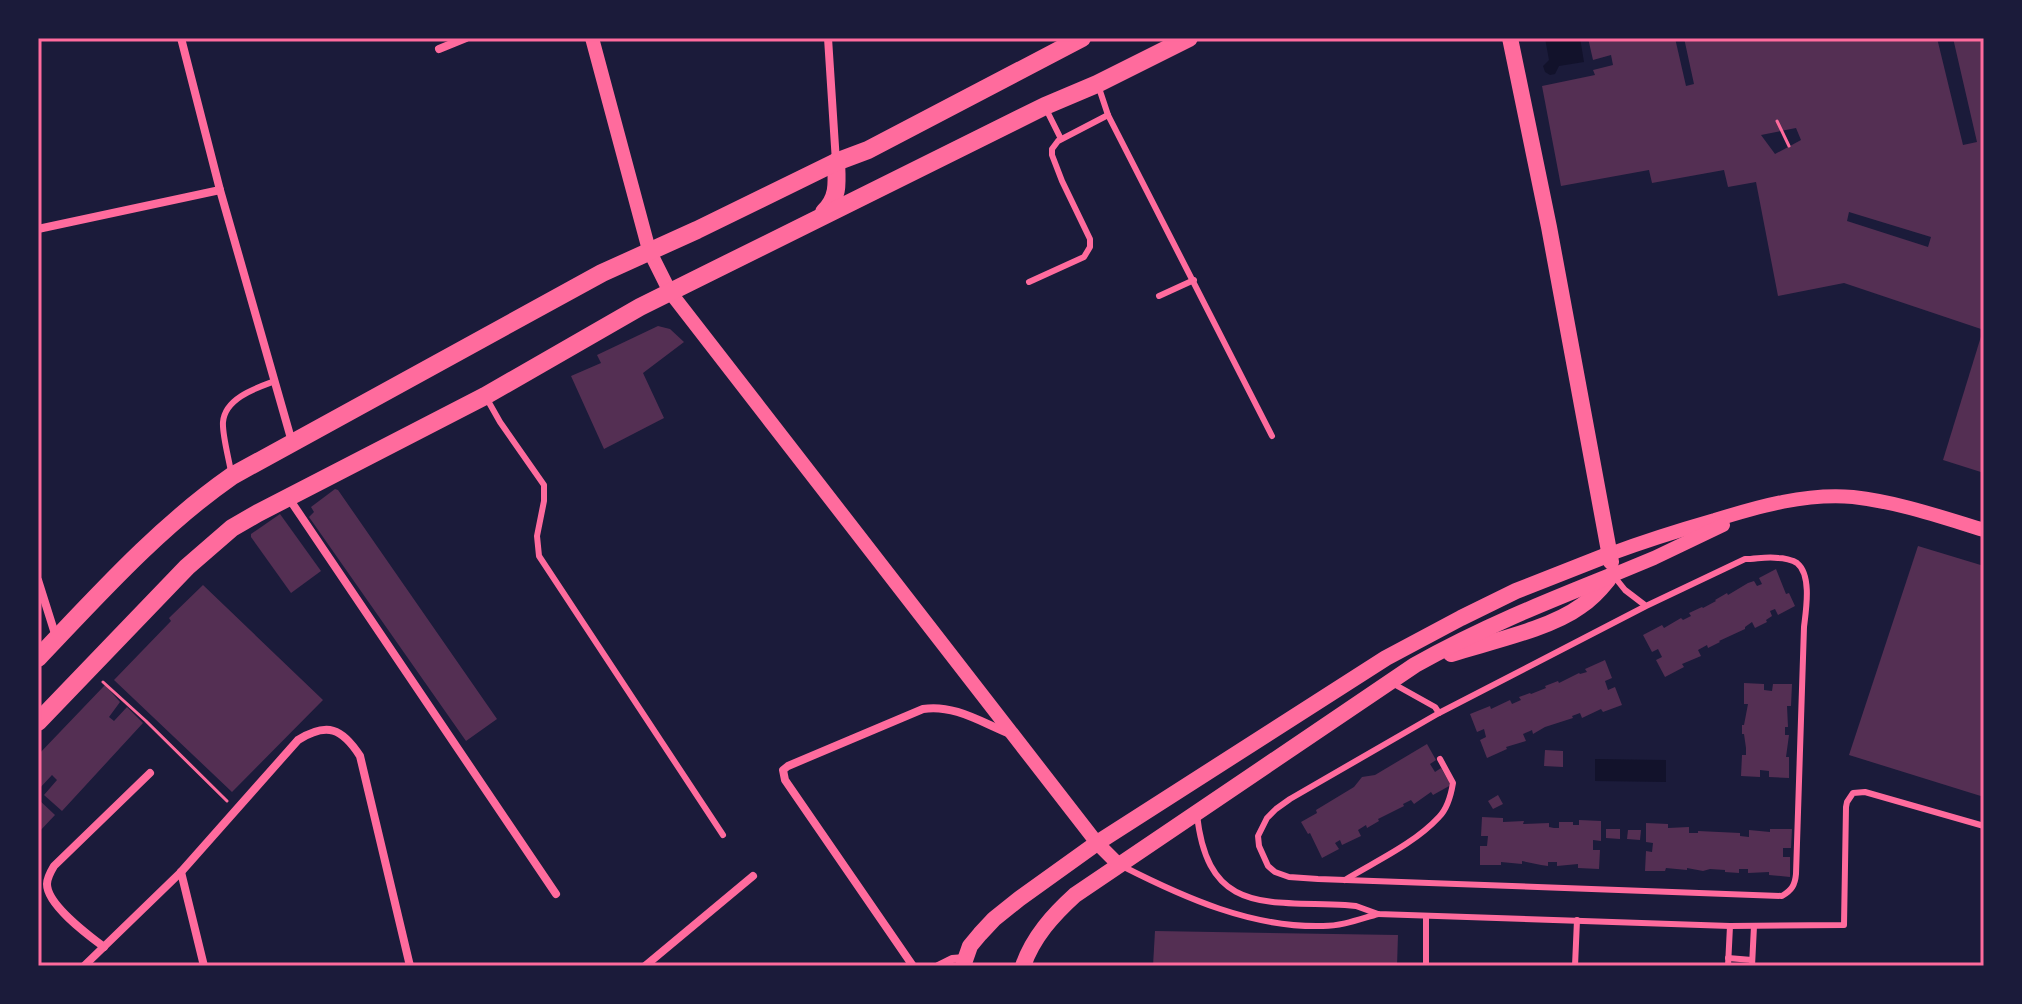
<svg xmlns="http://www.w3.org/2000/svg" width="2022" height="1004" viewBox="0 0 2022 1004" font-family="'Source Sans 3',sans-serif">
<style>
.water{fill:#12122b}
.building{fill:#542f53;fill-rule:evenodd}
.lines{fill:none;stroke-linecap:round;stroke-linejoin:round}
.path{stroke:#ff6b9d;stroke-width:3}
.service{stroke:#ff6b9d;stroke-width:6}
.minor{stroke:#ff6b9d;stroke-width:8}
.tertiary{stroke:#ff6b9d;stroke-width:14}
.secondary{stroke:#ff6b9d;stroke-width:16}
.primary{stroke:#ff6b9d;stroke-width:18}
.neatline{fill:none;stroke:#ff6b9d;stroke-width:3}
</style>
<rect width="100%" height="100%" fill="#1b1b3a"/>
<g class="water">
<polygon points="1545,38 1580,38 1584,62 1559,66 1555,74 1550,75 1545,72 1543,66 1549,60"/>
<polygon points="1595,759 1666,760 1666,782 1595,781"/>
</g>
<g class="building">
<path d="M 1588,38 L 1675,38 L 1686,86 L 1694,84 L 1684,38 L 1937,38 L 1963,145 L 1977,142 L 1953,38 L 1984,38 L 1984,330 L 1844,283 L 1778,296 L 1756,182 L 1728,187 L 1724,170 L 1652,183 L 1649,170 L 1561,186 L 1542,86 L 1595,75 L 1593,70 L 1613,65 L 1611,55 L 1593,60 ZM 1796,128 L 1801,140 L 1775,154 L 1761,135 ZM 1849,212 L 1931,237 L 1928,247 L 1847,221 Z"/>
<polygon points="658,326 670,329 684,342 643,373 664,418 604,449 571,376 601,363 597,355"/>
<polygon points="1983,330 1984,330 1984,473 1943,460"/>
<polygon points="335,489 338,490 497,719 466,741 309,517 314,512 311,507"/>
<polygon points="280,514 321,571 291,593 251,537 251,534"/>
<polygon points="1918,546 1984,566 1984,797 1849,755"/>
<polygon points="1776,569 1786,594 1789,593 1795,606 1778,615 1775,609 1770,611 1772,616 1766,620 1767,622 1755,628 1752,622 1745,627 1745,629 1719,641 1720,642 1708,648 1707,645 1698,650 1701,656 1682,664 1684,667 1665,677 1656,660 1662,657 1658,649 1652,652 1643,635 1662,625 1664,628 1681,618 1683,620 1691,616 1689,613 1702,607 1703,608 1716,601 1715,600 1727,593 1728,595 1748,583 1754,581 1757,586 1762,584 1759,578"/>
<polygon points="203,585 323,700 232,792 114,680 171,621 169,618"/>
<polygon points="1605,660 1612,678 1605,681 1608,690 1615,687 1622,705 1603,712 1601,709 1582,718 1580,713 1572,716 1573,718 1545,727 1533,734 1532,730 1530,731 1523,734 1526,741 1506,747 1507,749 1487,758 1480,740 1486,737 1484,729 1477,732 1470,714 1490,706 1491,709 1510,700 1512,704 1521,700 1519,697 1530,693 1531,694 1546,688 1545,686 1558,681 1559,683 1579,673 1580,674 1587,672 1585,669"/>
<polygon points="1744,683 1764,684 1764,690 1772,691 1773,684 1792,684 1791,706 1787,706 1788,727 1785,727 1785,735 1789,735 1786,757 1789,757 1789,778 1769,777 1769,771 1760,770 1760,777 1741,776 1742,755 1746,755 1746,748 1744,734 1742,734 1742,725 1744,725 1748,704 1744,704"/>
<polygon points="105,685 120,702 109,717 114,721 127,707 143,723 62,811 44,795 57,780 52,775 38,790 38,755"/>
<polygon points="1427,744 1436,760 1430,764 1435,772 1441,768 1451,785 1433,795 1431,792 1414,804 1411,800 1403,804 1404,806 1378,819 1379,821 1367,828 1366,825 1358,830 1361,836 1342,845 1340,840 1335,843 1339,849 1322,858 1310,833 1308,834 1301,822 1317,813 1316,810 1354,787 1362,777 1375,775"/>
<polygon points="1545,750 1563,751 1563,767 1544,766"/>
<polygon points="1498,795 1503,804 1493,809 1488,801"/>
<polygon points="38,799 55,815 38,833"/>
<polygon points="1482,817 1503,818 1503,822 1524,821 1523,824 1549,823 1549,827 1554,828 1559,828 1559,822 1573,822 1573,825 1579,825 1579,820 1601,821 1601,841 1593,840 1593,850 1600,850 1599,869 1578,868 1578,864 1557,866 1557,862 1548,862 1548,866 1541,865 1522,861 1522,864 1501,862 1501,865 1480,865 1480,846 1487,846 1488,836 1481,836"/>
<polygon points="1646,823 1668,824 1668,828 1689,827 1689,833 1698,833 1698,831 1740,833 1740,836 1749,837 1749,830 1770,832 1770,829 1792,829 1791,848 1783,848 1783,857 1790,857 1790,877 1769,875 1769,872 1748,873 1748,869 1739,869 1739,873 1725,872 1725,870 1710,869 1703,871 1687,868 1687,870 1666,868 1665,871 1645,871 1646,851 1652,852 1653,843 1646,842"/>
<polygon points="1606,829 1620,829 1620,839 1606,838"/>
<polygon points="1628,830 1641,830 1640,840 1627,839"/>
<polygon points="1155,931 1398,935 1397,966 1153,966"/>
</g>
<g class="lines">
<g class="path">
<polyline points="1777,121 1789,146"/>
<polyline points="103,682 146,721 227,801"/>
</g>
<g class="service">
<polyline points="1098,85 1108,115 1272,436"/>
<polyline points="1046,109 1061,139"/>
<polyline points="1029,282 1084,257 1090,247 1090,239 1062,181 1052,155 1052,149 1058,141 1108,115"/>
<polyline points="1159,296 1194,280"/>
<polyline points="487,399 500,422 544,485 544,501 537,536 539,556 723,835"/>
<path d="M 231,472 C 229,459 222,434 223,422 C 225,398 256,388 275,381"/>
<path d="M 1613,575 L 1625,590 L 1646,606 L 1745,559 C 1756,559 1768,556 1778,558 C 1783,558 1793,560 1797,563 C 1812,575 1806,610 1804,627 L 1796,874 C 1795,885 1792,890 1782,896 L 1318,879 L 1289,877 L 1275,872 L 1268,866 L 1259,846 L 1258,836 L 1267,818 L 1276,809 L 1290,799 L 1439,713 L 1646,606"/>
<polyline points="1392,683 1435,707 1439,713"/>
<path d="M 1197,815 C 1208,915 1266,901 1345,905 L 1356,906 L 1378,914 L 1730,926 L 1844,925 L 1846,807 L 1847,802 L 1853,793 L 1865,792 L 1984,826"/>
<path d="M 1122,866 C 1185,898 1252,928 1323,926 C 1342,926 1360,919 1378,914"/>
<path d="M 1345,880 C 1376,861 1414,844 1439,817 C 1447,809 1451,795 1453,783 L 1440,759"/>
<polyline points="1728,958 1752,960"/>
<polyline points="1426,966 1426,916"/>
<polyline points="1575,966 1577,920"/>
<polyline points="1728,966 1730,926"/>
<polyline points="1752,966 1754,926"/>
</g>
<g class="minor">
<polyline points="181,38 220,190 292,442"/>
<polyline points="828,38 836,162"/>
<polyline points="439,49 466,38"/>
<polyline points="38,229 220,190"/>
<polyline points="288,497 556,894"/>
<polyline points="38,580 56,637"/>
<polyline points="181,872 204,966"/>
<path d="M 104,947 C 88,935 47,905 47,884 C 47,878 51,871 54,866 L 150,773"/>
<path d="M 84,966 L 181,872 L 298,740 C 327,722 342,728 360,756 L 410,966"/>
<polyline points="645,966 753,876"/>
<path d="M 913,966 L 785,780 L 783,770 L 788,766 L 923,709 C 953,704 981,722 1008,733"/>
<polyline points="938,966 952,959 965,958"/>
</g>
<g class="tertiary">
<polyline points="592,38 649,250 670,292 1097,843 1118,864"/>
<path d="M 1610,554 C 1645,541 1680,530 1715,520 C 1760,506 1806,493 1853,497 C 1898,502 1941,517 1984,530"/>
<polyline points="1613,575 1654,558 1723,525"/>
</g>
<g class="secondary">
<polyline points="1510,38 1549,227 1611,562"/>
<path d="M 1451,654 C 1489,642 1550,629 1581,606 C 1592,599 1600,590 1608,580"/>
<polyline points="963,966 970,946 980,934 994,919 1019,899 1097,843 1386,658 1461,618 1516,591 1610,554"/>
<path d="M 1023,966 C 1033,937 1053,915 1075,895 L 1415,665 C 1481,628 1543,603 1613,575"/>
</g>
<g class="primary">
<path d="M 824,212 C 839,198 837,182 836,162"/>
<path d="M 38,658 C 99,594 159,527 232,476 L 602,273 L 697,230 L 836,162 L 868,150 L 1082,38"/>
<polyline points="38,722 187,567 232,528 258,513 485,396 640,307 1045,106 1097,84 1189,38"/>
</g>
</g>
<rect width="2022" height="1004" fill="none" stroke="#1b1b3a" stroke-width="80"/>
<rect x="40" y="40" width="1942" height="924" class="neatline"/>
</svg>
